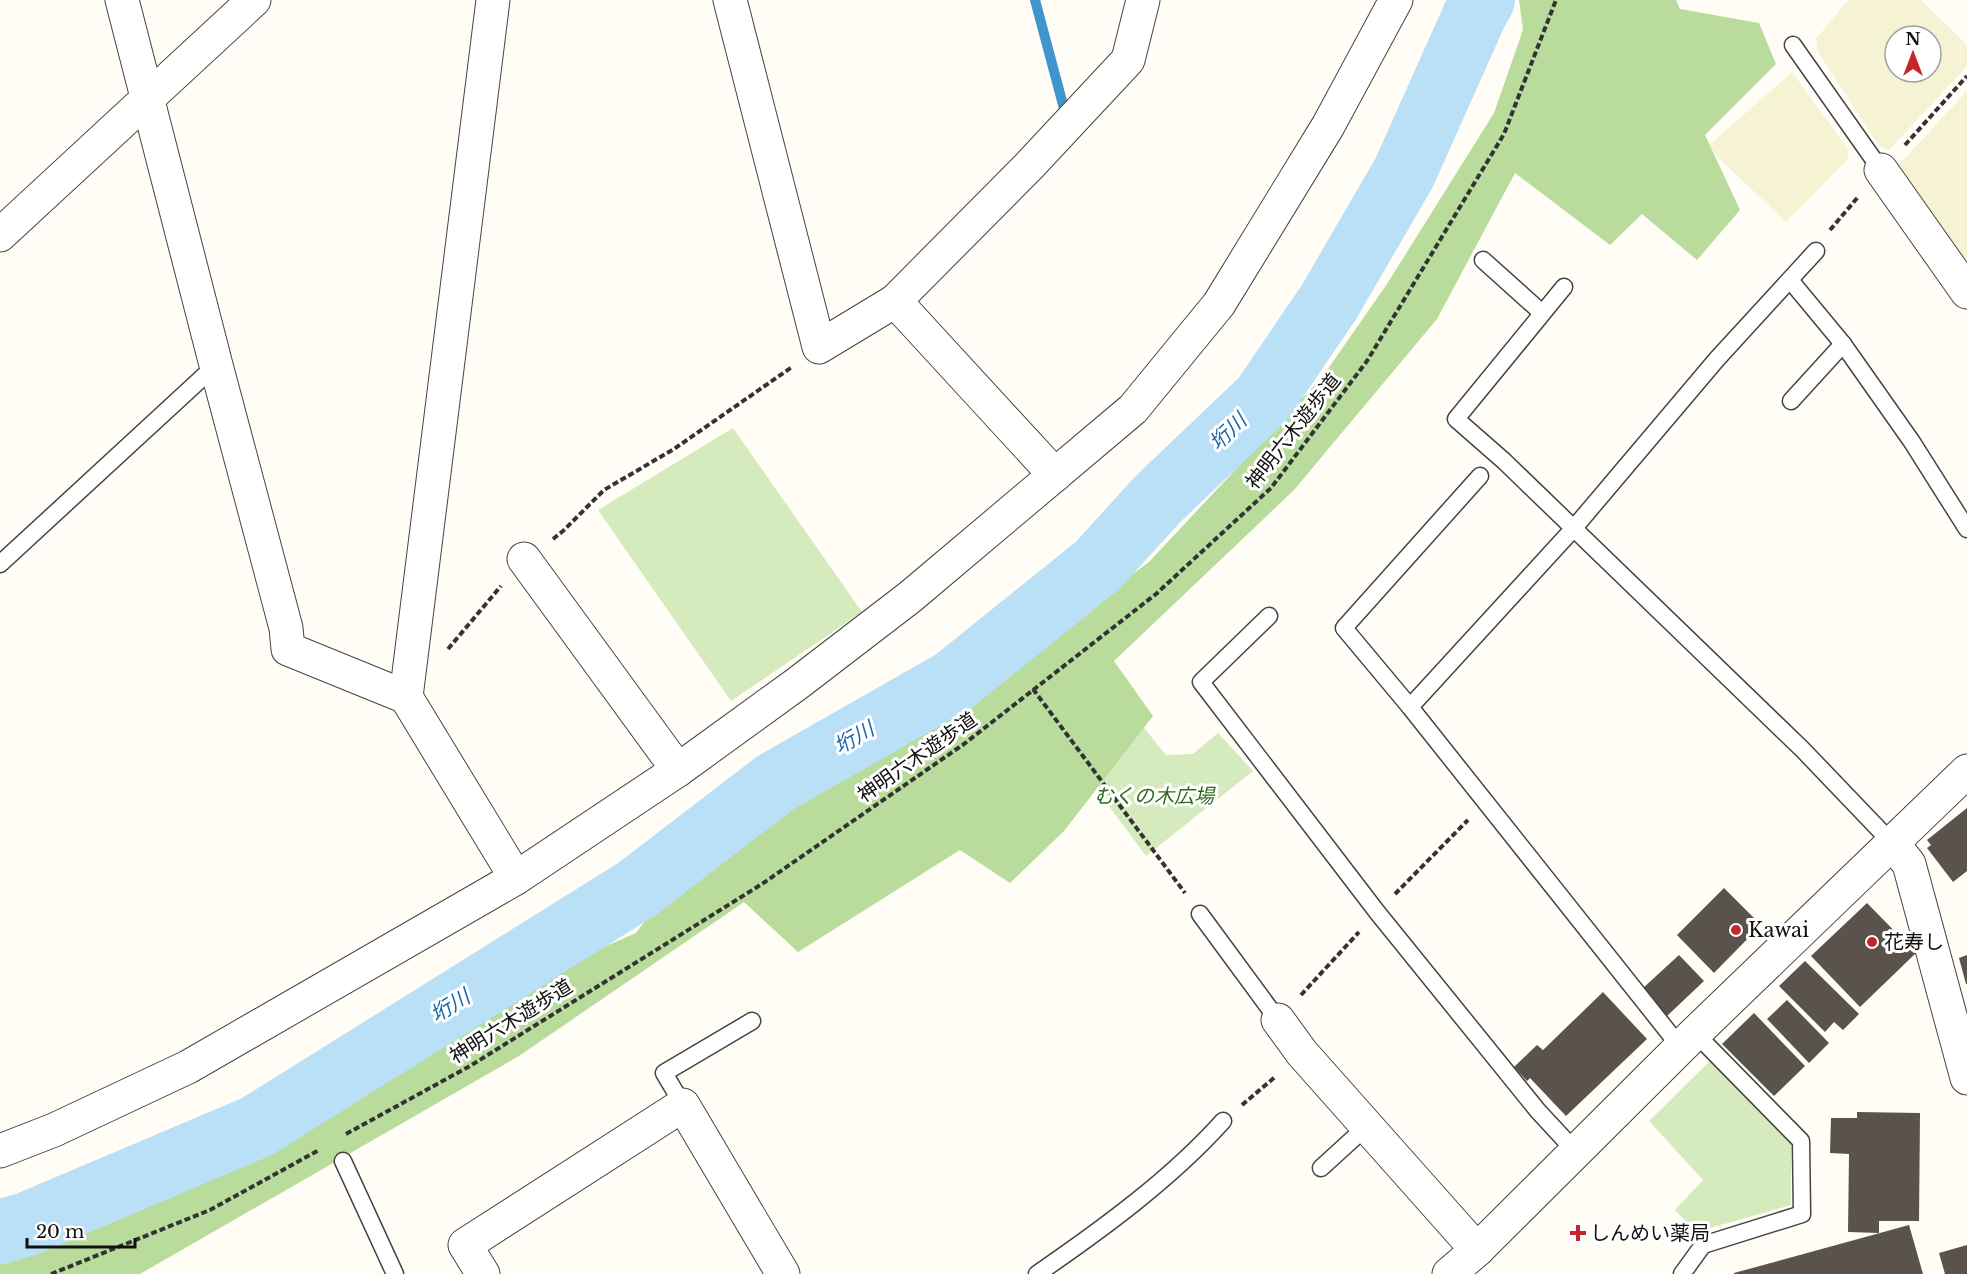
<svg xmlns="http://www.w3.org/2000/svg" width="1967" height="1274" viewBox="0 0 1967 1274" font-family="'Libre Baskerville','Noto Sans JP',serif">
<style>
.farmland{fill:#f6f3d4;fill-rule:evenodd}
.green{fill:#d5ebbd}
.forest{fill:#b9dc9c}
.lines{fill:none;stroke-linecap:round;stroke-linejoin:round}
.stream{stroke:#3f96cf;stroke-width:10}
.river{stroke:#b9e0f7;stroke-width:64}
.building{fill:#5a524d}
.service-casing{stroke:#444;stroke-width:19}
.minor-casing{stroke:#444;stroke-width:35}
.path{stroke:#333;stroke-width:4;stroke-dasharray:6 3;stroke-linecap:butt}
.service{stroke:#fff;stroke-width:16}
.minor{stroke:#fff;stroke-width:33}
.poi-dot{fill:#c4262e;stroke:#fff;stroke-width:2}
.labels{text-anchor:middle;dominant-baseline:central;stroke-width:6;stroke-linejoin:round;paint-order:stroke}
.street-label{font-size:20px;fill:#111;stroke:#fff}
.park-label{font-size:20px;font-style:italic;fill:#2f6b1f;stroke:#fff}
.poi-label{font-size:20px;fill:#111;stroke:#fff;text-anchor:start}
.water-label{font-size:21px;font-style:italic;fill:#1768a6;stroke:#fff}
</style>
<rect width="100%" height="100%" fill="#fffdf5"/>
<g class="farmland">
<path d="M 1848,0 L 1921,0 L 1967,45 L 1967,66 L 1889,150 L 1879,146 L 1818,52 L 1816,39 ZM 1895,36 L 1931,36 L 1931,72 L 1895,72 Z"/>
<polygon points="1792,72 1848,149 1848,159 1786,222 1707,147"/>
<polygon points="1967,91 1967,267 1897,167"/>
</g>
<g class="green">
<polygon points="733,428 862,612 731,701 598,510"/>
<polygon points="1084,654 1166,755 1193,754 1218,733 1253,771 1146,856 1029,699"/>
<polygon points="1712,1059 1791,1141 1791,1205 1696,1232 1675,1210 1703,1180 1649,1121"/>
</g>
<polygon class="forest" points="1519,0 1676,0 1680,9 1759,23 1776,64 1705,135 1740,210 1697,260 1642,214 1610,245 1515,173 1437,319 1294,490 1114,661 1153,716 1064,831 1010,883 960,850 798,952 744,902 519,1056 140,1274 0,1274 0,1245 193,1172 341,1095 564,964 636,933 678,876 909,723 1039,643 1149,562 1323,376 1387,284 1494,113 1523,30"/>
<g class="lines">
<polyline class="stream" points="1035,0 1066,116"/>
<polyline class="river" points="0,1232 27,1224 256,1127 637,889 775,783 954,681 1098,565 1158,499 1263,399 1329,302 1404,173 1476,12 1483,0"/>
</g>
<g class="building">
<polygon points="1967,808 1967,871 1953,882 1927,848 1931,845 1927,840"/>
<polygon points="1724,888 1761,925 1714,973 1677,935"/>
<polygon points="1867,903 1916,953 1860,1007 1811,956"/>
<polygon points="1679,955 1704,981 1667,1016 1642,989"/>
<polygon points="1967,955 1967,984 1966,984 1959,958"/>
<polygon points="1805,961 1859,1014 1843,1030 1834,1022 1825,1032 1779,986"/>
<polygon points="1603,992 1647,1039 1566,1116 1530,1078 1527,1081 1514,1067 1537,1045 1543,1050"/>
<polygon points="1787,1000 1829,1043 1809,1063 1767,1019"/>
<polygon points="1754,1013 1805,1066 1774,1096 1722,1044"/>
<polygon points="1857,1112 1920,1113 1919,1221 1879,1221 1879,1233 1848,1232 1849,1154 1830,1153 1831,1118 1857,1118"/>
<polygon points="1909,1225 1923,1274 1734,1274 1734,1273"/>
<polygon points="1967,1245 1967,1274 1945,1274 1939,1253"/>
</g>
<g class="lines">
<g class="service-casing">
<g id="service">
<polyline points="1793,45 1881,170"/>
<polyline points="1483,260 1542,313"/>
<polyline points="1790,280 1843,344 1912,442 1967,529"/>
<polyline points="1564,287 1456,419 1504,461 1803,750 1893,844"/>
<polyline points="1791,401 1843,344"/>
<polyline points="0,564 216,365"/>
<polyline points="1269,616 1201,682 1377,912 1538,1111 1576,1152"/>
<polyline points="1410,707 1344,628 1480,476"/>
<polyline points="1200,914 1278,1020"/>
<polyline points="1681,1048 1410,707 1574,528 1717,359 1816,251"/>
<polyline points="683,1105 664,1073 752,1021"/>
<polyline points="343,1161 395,1274"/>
<polyline points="1321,1168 1367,1126"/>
<path d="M 1037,1274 C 1101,1230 1171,1179 1223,1121"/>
<polyline points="1682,1274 1703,1245 1802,1214 1801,1141 1695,1033"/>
</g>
</g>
<g class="minor-casing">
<g id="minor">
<polyline points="122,0 216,365 286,628 288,649 406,697"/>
<polyline points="493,0 406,697 516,878"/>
<polyline points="730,0 819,347 895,301 1029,166 1128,60 1143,0"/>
<polyline points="1881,170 1967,292"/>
<polyline points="0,235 254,0"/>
<polyline points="895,301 1055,475"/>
<polyline points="524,559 678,770"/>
<polyline points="1893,844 1909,864 1967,1078"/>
<polyline points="1278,1020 1302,1053 1477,1250"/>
<polyline points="0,1151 54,1130 188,1067 516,878 678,770 798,683 910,597 1133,409 1219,304 1328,126 1396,0"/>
<polyline points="483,1274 465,1245 683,1105 783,1274"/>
<polyline points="1449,1274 1477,1250 1695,1033 1967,771"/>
</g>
</g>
<g class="path">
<polyline points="1905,145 1967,76"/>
<polyline points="1830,230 1858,197"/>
<polyline points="553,539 563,531 604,490 674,449 792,367"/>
<polyline points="448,649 501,586"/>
<polyline points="1033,689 1185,893"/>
<polyline points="1395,894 1468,820"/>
<polyline points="1301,995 1359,932"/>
<polyline points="1242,1105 1275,1077"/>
<polyline points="346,1134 470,1066 762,884 964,744 1156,594 1271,488 1367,361 1504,134 1556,0"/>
<polyline points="51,1274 210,1210 319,1150"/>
</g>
<use href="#service" class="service"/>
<use href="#minor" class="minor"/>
</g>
<g class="poi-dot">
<circle cx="1736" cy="930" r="6"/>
<circle cx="1872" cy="942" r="6"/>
<path d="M1575 1224h6v6h6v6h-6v6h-6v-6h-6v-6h6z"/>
</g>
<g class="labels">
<g class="street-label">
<text transform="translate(1293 431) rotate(-52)">神明六木遊歩道</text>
<text transform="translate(917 757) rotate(-35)">神明六木遊歩道</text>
<text transform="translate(511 1021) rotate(-32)">神明六木遊歩道</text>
</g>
<g class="park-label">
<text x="1154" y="796">むくの木広場</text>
</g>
<g class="poi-label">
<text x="1748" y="930">Kawai</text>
<text x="1884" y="942">花寿し</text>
<text x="1590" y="1233">しんめい薬局</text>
</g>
<g class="water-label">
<text transform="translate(1228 432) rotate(-44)">垳川</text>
<text transform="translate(854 738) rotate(-30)">垳川</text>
<text transform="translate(450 1006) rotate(-32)">垳川</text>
</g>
</g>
<g transform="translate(1913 54)"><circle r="28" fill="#ffffff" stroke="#a0a0a0" stroke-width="1.5"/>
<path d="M0-4.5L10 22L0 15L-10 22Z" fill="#c4262e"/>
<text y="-9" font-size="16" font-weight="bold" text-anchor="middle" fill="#111111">N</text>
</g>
<path d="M27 1238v9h108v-9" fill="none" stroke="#111111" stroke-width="3"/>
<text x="36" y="1238" font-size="18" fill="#111111" stroke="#ffffff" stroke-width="4.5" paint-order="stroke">20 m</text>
</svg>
